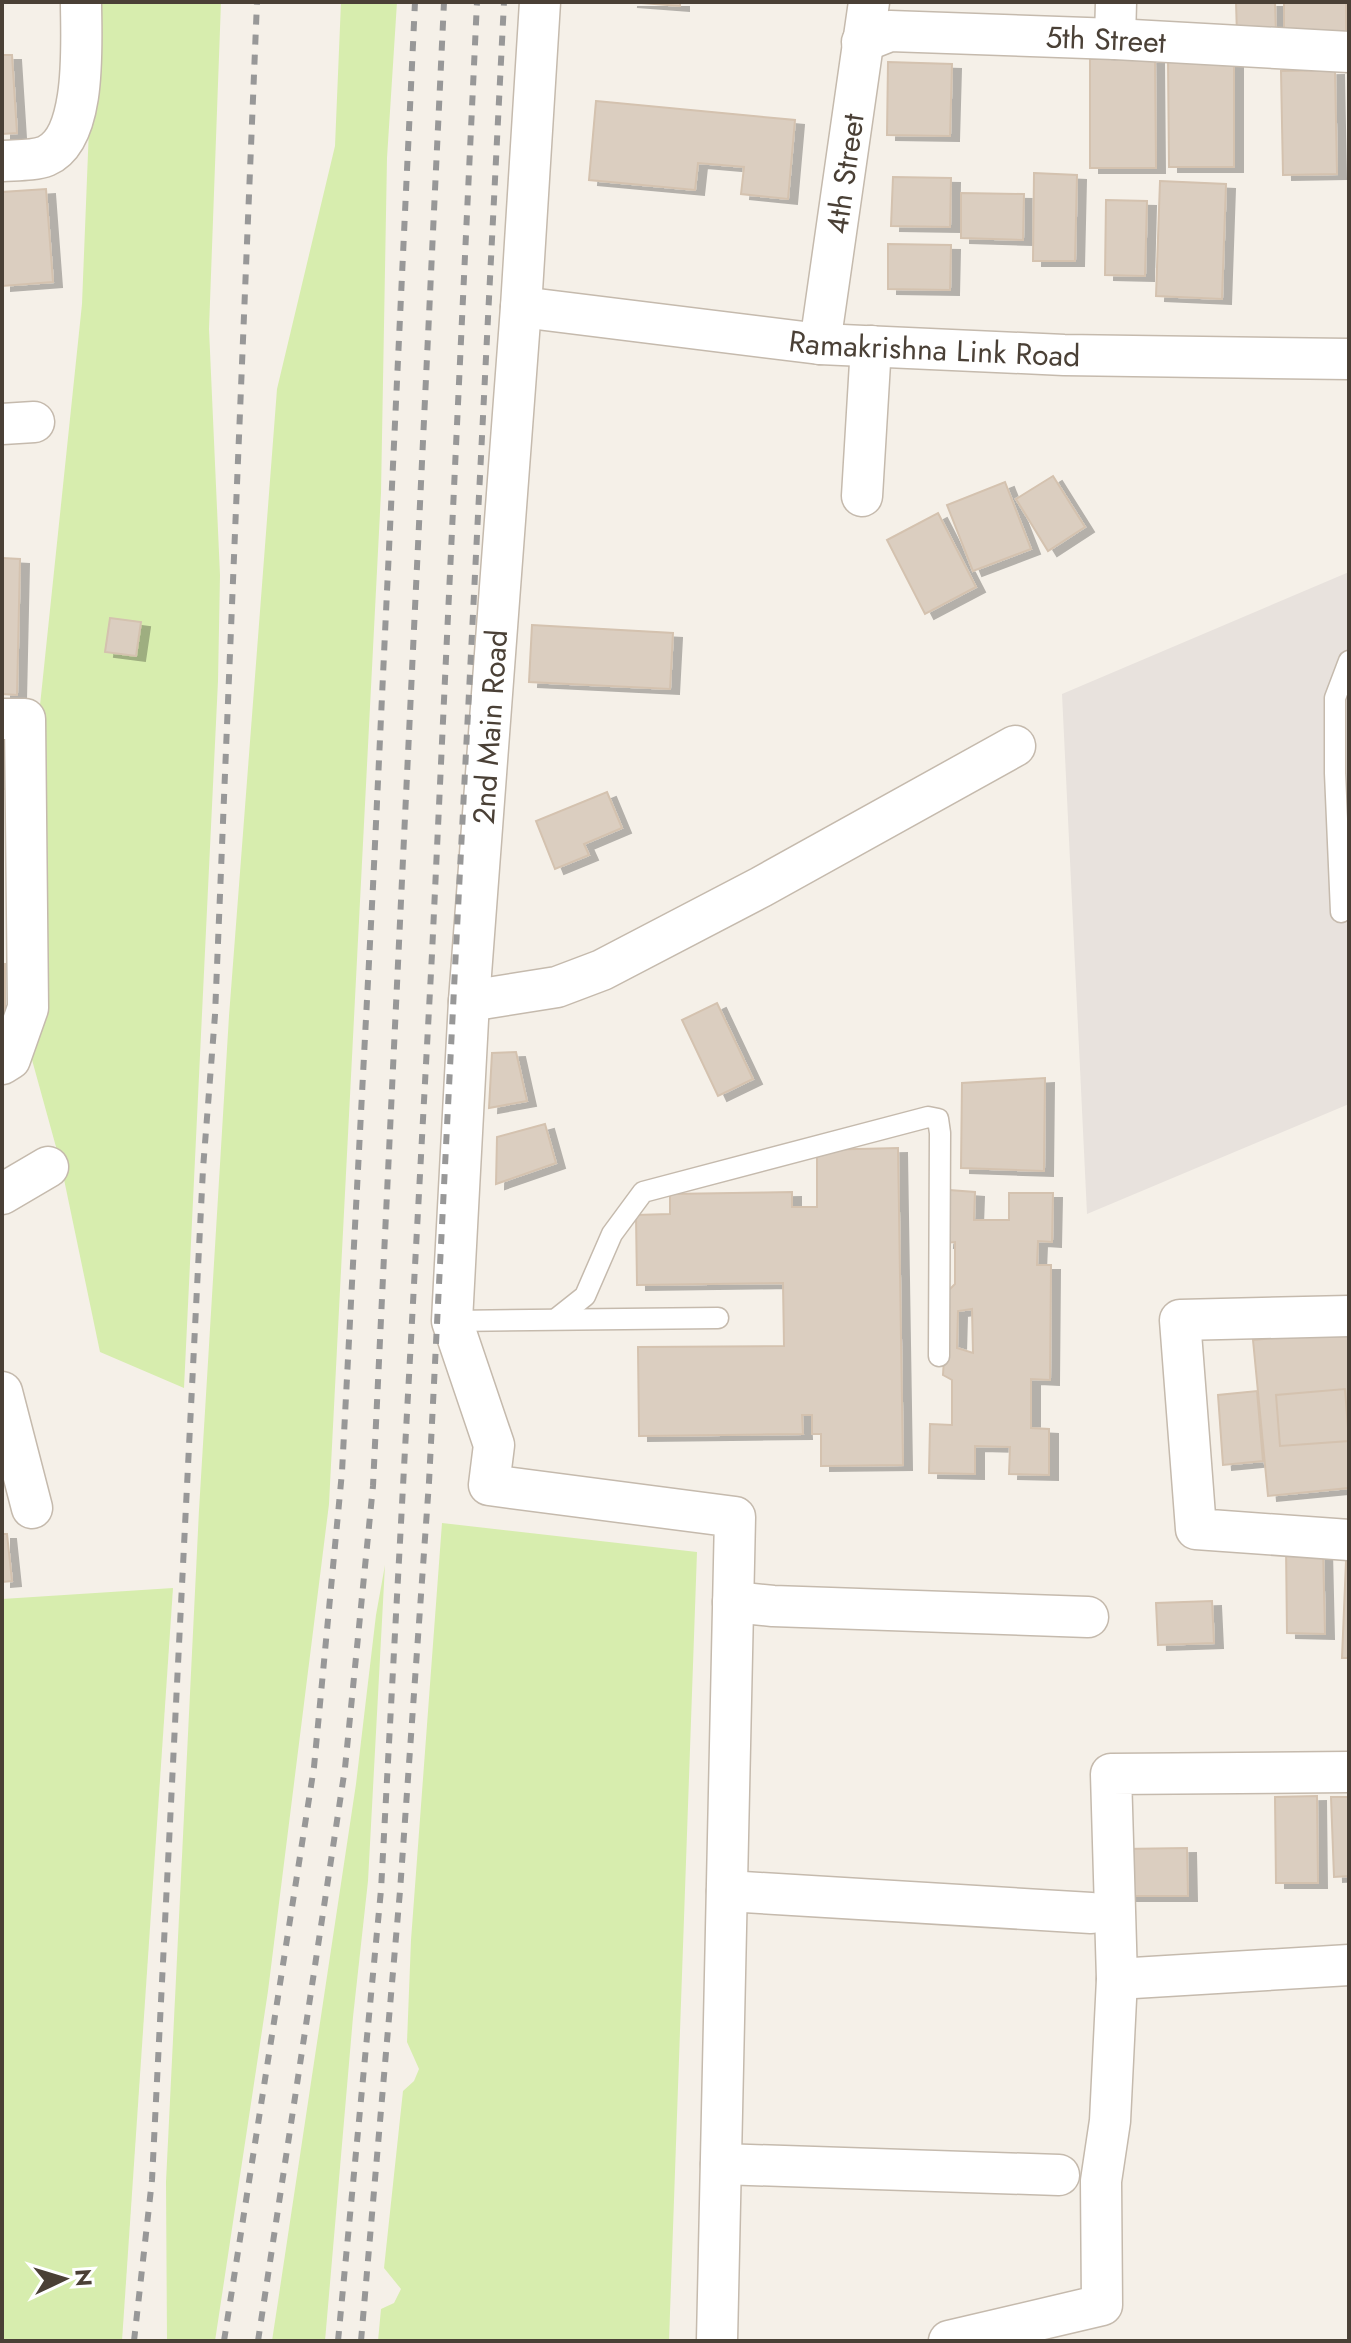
<svg xmlns="http://www.w3.org/2000/svg" width="1351" height="2343" viewBox="0 0 1351 2343" font-family="Jost,sans-serif">
<style>
.industrial{fill:#e8e2dd}
.green{fill:#d7edae}
.building{fill:#dbcec0;stroke:#d4c2af;stroke-width:2;fill-rule:evenodd;filter:url(#shadow)}
.lines{fill:none;stroke-linecap:round;stroke-linejoin:round}
.lane-casing{stroke:#c5baad;stroke-width:23}
.street-casing{stroke:#c5baad;stroke-width:43}
.lane{stroke:#fff;stroke-width:20}
.street{stroke:#fff;stroke-width:40}
.rail{stroke:#989898;stroke-width:6;stroke-dasharray:10 10;stroke-linecap:butt}
.labels{text-anchor:middle;dominant-baseline:central;stroke-width:7;stroke-linejoin:round;paint-order:stroke}
.street-label{font-size:30px;fill:#4a4036;stroke:#fff}
</style>
<defs>
<filter id="shadow"><feDropShadow dx="9" dy="5" stdDeviation="0" flood-color="#0004"/></filter>
</defs>
<rect width="100%" height="100%" fill="#f5f0e8"/>
<polygon class="industrial" points="1349,572 1349,1104 1087,1214 1062,694"/>
<g class="green">
<polygon points="94,2 221,2 209,329 220,575 218,681 184,1388 100,1352 61,1165 29,1049 37,734 82,304"/>
<polygon points="341,2 397,2 387,158 381,493 329,1504 268,1991 215,2341 167,2341 166,2182 199,1510 229,1016 277,389 335,146"/>
<polygon points="442,1523 697,1552 669,2341 378,2341 381,2309 394,2303 401,2289 384,2268 403,2091 414,2081 419,2069 407,2042 411,1940"/>
<polygon points="385,1565 368,1881 353,2017 325,2341 272,2341 356,1784 376,1615"/>
<polygon points="173,1588 122,2341 2,2341 2,1599"/>
</g>
<g class="building">
<polygon points="628,2 680,2 680,6"/>
<polygon points="1236,2 1275,2 1276,35 1237,35"/>
<polygon points="1284,2 1346,2 1346,43 1284,42"/>
<polygon points="2,55 12,55 17,133 2,134"/>
<polygon points="1168,58 1234,58 1234,167 1169,167"/>
<polygon points="1090,59 1155,59 1156,168 1090,168"/>
<polygon points="888,62 952,64 950,136 887,135"/>
<polygon points="1335,70 1337,174 1283,175 1281,71"/>
<polygon points="596,101 795,120 788,199 741,194 744,167 698,163 695,190 589,180"/>
<polygon points="1034,173 1077,175 1075,261 1033,261"/>
<polygon points="893,177 951,178 950,227 891,226"/>
<polygon points="1160,181 1226,184 1222,299 1156,296"/>
<polygon points="46,189 53,282 2,286 2,192"/>
<polygon points="961,193 1024,194 1023,240 961,238"/>
<polygon points="1106,200 1147,201 1145,276 1105,275"/>
<polygon points="888,244 951,245 950,290 888,289"/>
<polygon points="1053,476 1085,527 1048,551 1016,499"/>
<polygon points="1005,482 1031,549 973,571 947,505"/>
<polygon points="938,513 976,587 925,614 887,540"/>
<polygon points="2,558 20,559 17,695 2,694"/>
<polygon points="110,618 141,622 136,656 105,652"/>
<polygon points="532,625 673,633 670,689 529,682"/>
<polygon points="14,726 16,789 2,789 2,727"/>
<polygon points="607,792 622,828 584,844 589,855 555,869 536,821"/>
<rect x="2" y="964" width="3" height="81"/>
<polygon points="717,1003 753,1079 718,1096 682,1020"/>
<polygon points="516,1052 527,1101 489,1108 492,1053"/>
<polygon points="1045,1078 1044,1171 961,1168 962,1083"/>
<polygon points="545,1124 556,1163 496,1184 497,1137"/>
<polygon points="898,1148 903,1465 821,1466 821,1434 812,1434 812,1415 802,1415 803,1434 639,1436 638,1347 784,1346 783,1283 637,1285 636,1215 670,1214 670,1194 792,1192 792,1207 817,1207 817,1150"/>
<path d="M 949,1190 L 975,1192 L 974,1220 L 1009,1220 L 1009,1193 L 1053,1193 L 1052,1242 L 1038,1241 L 1037,1265 L 1051,1265 L 1050,1380 L 1031,1379 L 1031,1428 L 1049,1429 L 1049,1475 L 1009,1474 L 1010,1447 L 975,1446 L 975,1474 L 929,1473 L 930,1424 L 952,1425 L 952,1380 L 943,1375 L 948,1291 L 955,1284 L 955,1242 L 945,1243 ZM 972,1309 L 973,1353 L 957,1348 L 958,1311 Z"/>
<polygon points="1349,1331 1349,1488 1268,1496 1253,1340"/>
<polygon points="1345,1389 1349,1441 1280,1446 1276,1395"/>
<polygon points="1257,1391 1263,1461 1223,1465 1218,1395"/>
<polygon points="2,1534 7,1534 12,1581 2,1582"/>
<polygon points="1286,1546 1323,1547 1325,1634 1287,1633"/>
<polygon points="1346,1561 1349,1561 1349,1658 1342,1658"/>
<polygon points="1212,1601 1214,1643 1158,1645 1156,1603"/>
<polygon points="1317,1796 1318,1883 1276,1883 1275,1797"/>
<polygon points="1331,1797 1349,1797 1349,1876 1334,1877"/>
<polygon points="1187,1848 1188,1896 1123,1896 1122,1849"/>
</g>
<g class="lines">
<g class="lane-casing">
<g id="lane">
<polyline points="1341,912 1335,773 1335,698 1349,661"/>
<polyline points="556,1319 585,1296 612,1234 643,1192 928,1117 938,1119 940,1133 939,1356"/>
<polyline points="452,1321 718,1318"/>
</g>
</g>
<g class="street-casing">
<g id="street">
<polyline points="540,2 521,307 469,1001 452,1321 494,1445 489,1485 735,1517 717,2341"/>
<polyline points="1115,39 1116,2"/>
<path id="s1" d="M 862,42 L 890,31 L 1115,39 L 1349,52"/>
<path d="M 2,161 C 15,160 34,161 46,156 C 88,138 81,40 81,2"/>
<path id="s2" d="M 521,307 L 820,344 L 1064,355 L 1349,359"/>
<path id="s3" d="M 820,344 L 869,2"/>
<polyline points="2,424 34,422"/>
<polyline points="862,496 871,346"/>
<polyline points="2,719 25,719 28,1008 10,1059 2,1064"/>
<polyline points="469,1001 557,987 602,970 761,887 1015,746"/>
<polyline points="2,1194 48,1167"/>
<polyline points="1349,1316 1180,1320 1196,1529 1349,1540"/>
<polyline points="2,1392 32,1508"/>
<polyline points="733,1602 773,1606 1088,1617"/>
<polyline points="727,1891 1091,1913"/>
<polyline points="1117,1979 1349,1965"/>
<polyline points="721,2164 1059,2175"/>
<polyline points="949,2341 1102,2305 1101,2181 1110,2121 1117,1979 1111,1774 1349,1772"/>
</g>
</g>
<use href="#lane" class="lane"/>
<use href="#street" class="street"/>
<g class="rail">
<polyline points="134,2341 152,2180 203,1169 215,1015 257,2"/>
<polyline points="224,2341 314,1767 342,1472 373,886 415,2"/>
<polyline points="258,2341 345,1768 373,1486 444,2"/>
<polyline points="338,2341 381,1890 432,954 477,2"/>
<polyline points="361,2341 400,1891 429,1482 504,2"/>
</g>
</g>
<g class="labels">
<g class="street-label">
<text stroke="none"><textPath href="#s1" startOffset="246">5th Street</textPath></text>
<text stroke="none"><textPath href="#s3" startOffset="172">4th Street</textPath></text>
<text stroke="none"><textPath href="#s2" startOffset="416">Ramakrishna Link Road</textPath></text>
<text transform="translate(490 727) rotate(-86)">2nd Main Road</text>
</g>
</g>
<rect width="1351" height="2343" fill="none" stroke="#4a4036" stroke-width="8"/>
<g transform="translate(64 2279) rotate(86)" stroke="#ffffff" stroke-width="6" paint-order="stroke">
<path d="M0-6L14 30L0 20L-14 30Z" fill="#4a4036"/>
<text y="-12" font-size="22" font-weight="bold" text-anchor="middle" fill="#4a4036">N</text>
</g>
</svg>
